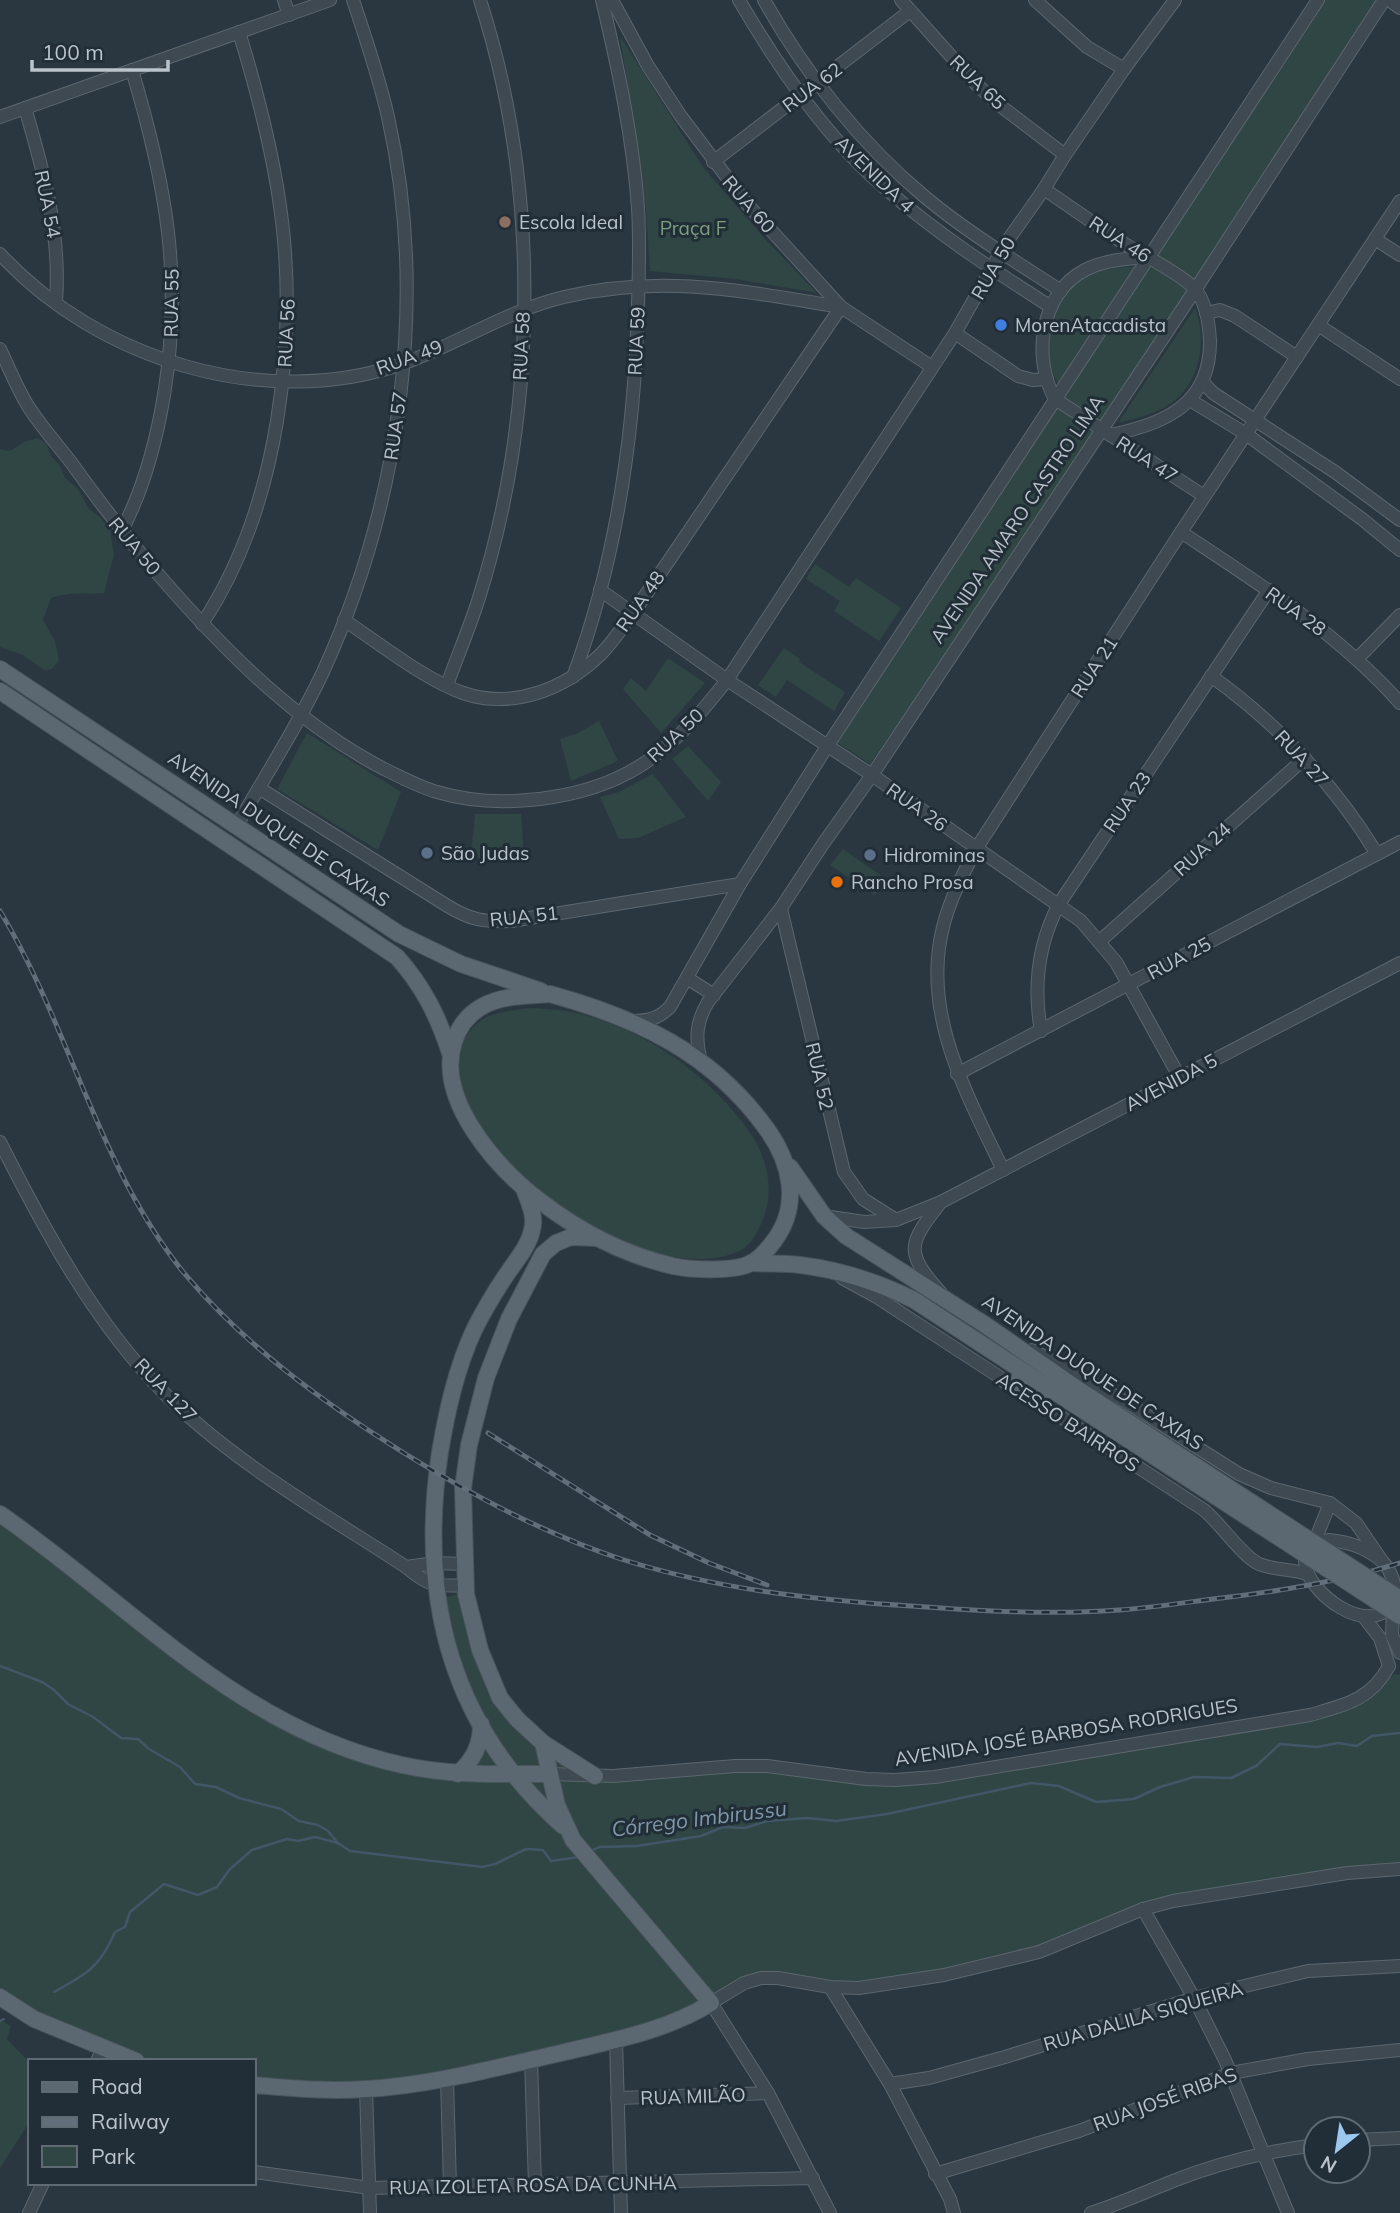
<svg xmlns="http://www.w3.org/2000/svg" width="1400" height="2213" viewBox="0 0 1400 2213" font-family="Mulish,sans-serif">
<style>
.green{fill:#2f4644}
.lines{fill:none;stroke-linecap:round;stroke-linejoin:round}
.stream{stroke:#415768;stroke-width:2.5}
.minor-casing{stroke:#5c666e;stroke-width:14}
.major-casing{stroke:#48525a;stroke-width:18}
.minor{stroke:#3e4951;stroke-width:12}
.major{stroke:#5c6871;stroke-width:16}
.rail-casing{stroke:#626f7a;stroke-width:5}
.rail{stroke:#222e37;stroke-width:2.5;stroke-dasharray:8;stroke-linecap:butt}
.major-bridge-casing{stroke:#48525a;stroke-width:18;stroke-linecap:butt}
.major-bridge{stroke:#5c6871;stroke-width:16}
.education-dot{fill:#8d6e63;stroke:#222e37;stroke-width:2.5}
.shop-dot{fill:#3f7fe0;stroke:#222e37;stroke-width:2.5}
.service-dot{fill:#5c6f8a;stroke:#222e37;stroke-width:2.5}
.food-dot{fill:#e8710a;stroke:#222e37;stroke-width:2.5}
.labels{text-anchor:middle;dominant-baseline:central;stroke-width:6;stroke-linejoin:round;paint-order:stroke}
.street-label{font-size:19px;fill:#bbc3cb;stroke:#222e37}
.poi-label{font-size:19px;fill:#bbc3cb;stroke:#222e37;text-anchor:start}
.park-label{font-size:19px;fill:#7b9f7f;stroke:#222e37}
.water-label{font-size:21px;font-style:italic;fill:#7f97aa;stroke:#222e37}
</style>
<rect width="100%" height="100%" fill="#2a3741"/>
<g class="green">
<polygon points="1323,0 1379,0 1099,431 870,764 835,741"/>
<polygon points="620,36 703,167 765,239 817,293 735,279 650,271 646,210"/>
<path d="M 1139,266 L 1059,385 C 1037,348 1051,294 1090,275 C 1105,268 1123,267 1139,266 Z"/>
<path d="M 1195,308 C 1207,338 1201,379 1175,400 C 1160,413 1137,418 1118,423 Z"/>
<path d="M 38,438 L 46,443 L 51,456 L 60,466 L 65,478 L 77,488 L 89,509 L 101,518 L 110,530 L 114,555 L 104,593 C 82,595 73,591 51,598 L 43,620 L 55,641 L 59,660 L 52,669 L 44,670 L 23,655 L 0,647 L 0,449 L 10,451 L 24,442 Z"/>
<polygon points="815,564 849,587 856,578 901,608 879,641 834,611 840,601 806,579"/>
<polygon points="784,648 800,659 799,662 845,692 834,711 787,680 776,697 758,685"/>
<polygon points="668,658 705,683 661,733 623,689 631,678 646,691"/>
<polygon points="599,721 618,761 571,781 560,739 576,734"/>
<polygon points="307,733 401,792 378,850 277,789"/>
<polygon points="688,746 721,782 708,801 672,759"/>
<polygon points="653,774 686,817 638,838 619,839 600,797 619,792"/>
<polygon points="475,814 521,814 524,856 488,862 471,855"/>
<polygon points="843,849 886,879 875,895 830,865"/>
<path d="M 530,1008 C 543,1009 555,1009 567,1011 C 639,1025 707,1072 749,1131 C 770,1160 776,1199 758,1230 C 754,1238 749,1246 741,1250 C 722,1260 700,1260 679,1258 C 633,1252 582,1225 546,1196 C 504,1163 456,1114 460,1057 C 461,1040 473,1023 489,1016 C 502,1011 517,1010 530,1008 Z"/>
<polygon points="0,1521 161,1647 342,1751 506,1777 521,1795 565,1836 702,1995 694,2012 360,2097 295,2097 254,2094 254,2061 112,2061 7,2011 0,2006"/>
<polygon points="458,1594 475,1657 488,1693 499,1710 511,1723 601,1773 712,1765 901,1778 1316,1712 1395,1674 1400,1675 1400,1867 1178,1899 1044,1950 865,1986 784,1976 716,1998 513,1772 460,1770 467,1759 480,1716 460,1669 442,1598"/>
<polygon points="0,2020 11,2026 7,2039 30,2063 30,2121 0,2168"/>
</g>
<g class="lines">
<g class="stream">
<polyline points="0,1666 42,1682 54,1690 68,1704 93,1717 121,1738 138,1739 149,1749 180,1767 195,1784 216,1787 239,1798 281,1809 299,1821 318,1825 328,1831 338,1843 350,1851 482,1867 495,1864 526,1849 543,1850 551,1861 579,1857"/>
<polyline points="591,1851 599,1847 637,1846 701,1836 723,1827 745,1828 767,1821 808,1818 836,1821 887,1814 1031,1783 1059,1786 1096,1802 1134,1799 1160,1787 1194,1777 1231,1778 1256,1766 1280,1744 1317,1747 1338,1743 1357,1746 1372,1736 1400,1733"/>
<path d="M 54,1992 C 87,1974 100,1967 115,1932 L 125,1927 L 130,1912 L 164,1884 L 198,1895 L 217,1887 L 230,1869 L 252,1850 L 287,1839 L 298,1841 L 315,1837 L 338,1843"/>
<polyline points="0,2021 4,2019"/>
</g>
<g class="minor-casing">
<g id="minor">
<polyline points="284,0 289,15"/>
<polyline points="612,0 648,66 680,115 747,204 841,307 932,367"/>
<path d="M 739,0 C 778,67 827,139 886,189 C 939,235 993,270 1051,307"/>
<path d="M 764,0 C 805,73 860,143 925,197 C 967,232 1015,261 1061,291"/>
<polyline points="901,0 975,83 998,104 1065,155"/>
<polyline points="1035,0 1087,47 1124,69"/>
<polyline points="1389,0 1400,8"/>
<path d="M 25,108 C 44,172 61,235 56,302"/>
<polyline points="0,117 330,0"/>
<polyline points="713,162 910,11"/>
<path d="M 1044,189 C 1072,208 1100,228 1128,246 C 1146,256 1182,275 1195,289 C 1206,302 1209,323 1210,340 C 1211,404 1165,424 1110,435"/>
<polyline points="1375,239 1400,255"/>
<path d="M 0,254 C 98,360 264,411 402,364 C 458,344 506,311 564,297 C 664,274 742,291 841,307 L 634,612 C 623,626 613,642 601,654 C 565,689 513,710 463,693 C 425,680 379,643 344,620"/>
<path d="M 1149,256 C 1126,260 1106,259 1085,270 C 1040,293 1032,358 1055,399 L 1204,496"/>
<polyline points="1206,313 1220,310 1235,316 1297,357"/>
<polyline points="1318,325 1400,379"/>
<polyline points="955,333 1018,376 1033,380 1047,379"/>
<path d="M 0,349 C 9,368 17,388 28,406 C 40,425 56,443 70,461 C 100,503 130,542 164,581 C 228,654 298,724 384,769 C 401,777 419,787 437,792 C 474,803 516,803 553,797 C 636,784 677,744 727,680 L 955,333 L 1006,243 L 1044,189 L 1065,155 L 1124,69 L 1175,0"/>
<polyline points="1202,381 1213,393 1335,472 1400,520"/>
<polyline points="1190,400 1246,434 1362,519 1400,550"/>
<path d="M 121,532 C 144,489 156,443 164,395 C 183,277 166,184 132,70"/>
<path d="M 1181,532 C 1258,583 1338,633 1400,703"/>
<polyline points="600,590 727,680 872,775 1081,921 1116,962 1180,1078"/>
<path d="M 202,624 C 243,562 265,494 277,421 C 300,278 281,169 239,32"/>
<polyline points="1357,659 1400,615"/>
<path d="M 1211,676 C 1278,724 1334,784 1377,854"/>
<path d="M 573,677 C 617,559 635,430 638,304 C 639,272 640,240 638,208 C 633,138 618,68 602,0"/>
<path d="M 447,685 C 457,657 469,629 478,601 C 538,412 541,189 480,0"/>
<path d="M 259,788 L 446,905 C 470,920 483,922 511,921 L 740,884"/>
<path d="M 237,825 C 266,775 298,725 323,672 C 400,503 429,300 388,117 C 379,77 366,39 353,0"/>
<polyline points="781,909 844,1172 863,1199 896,1220"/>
<polyline points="1100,941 1305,758"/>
<polyline points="687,978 714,995"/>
<path d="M 632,1021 C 648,1021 658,1019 670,1007 L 740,884 L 828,745 L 1318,0"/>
<path d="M 1041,1031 C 1033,986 1038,944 1059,904 L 1269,590"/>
<path d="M 701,1061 C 695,1038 696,1022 708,1002 L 781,908 L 823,844 L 872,775 L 1195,290 L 1384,0"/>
<polyline points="957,1074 1400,842"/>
<path d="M 0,1142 C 45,1231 94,1322 165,1394 C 234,1463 325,1514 406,1567 C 429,1586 435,1587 465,1585"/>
<path d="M 1003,1170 C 967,1094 921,1014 943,927 C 950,899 963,874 976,849 L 1181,532 L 1400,201"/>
<path d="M 941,1202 C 908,1244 904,1252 941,1293"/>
<polyline points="824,1216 864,1222 896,1220 941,1202 1400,963"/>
<path d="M 842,1278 L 875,1296 L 1204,1510 C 1221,1524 1242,1556 1259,1564 C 1274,1570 1292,1569 1307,1574"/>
<polyline points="1032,1350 1126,1402 1239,1474 1271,1488 1330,1503 1356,1523 1382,1561"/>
<path d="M 1329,1540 C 1349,1542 1368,1548 1383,1562 C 1400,1581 1400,1612 1372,1616 C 1334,1621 1270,1551 1329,1540 Z"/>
<polyline points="1314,1543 1330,1503"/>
<polyline points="406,1567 435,1563 464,1564"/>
<polyline points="1393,1610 1392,1635 1400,1653"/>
<polyline points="1363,1616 1380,1638 1389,1666"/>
<path d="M 550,1774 L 613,1776 L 735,1766 L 767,1766 L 866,1779 L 895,1780 L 935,1777 L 1310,1715 C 1345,1705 1371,1700 1389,1666"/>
<polyline points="1143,1909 1194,1998 1225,2060 1288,2213"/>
<polyline points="830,1987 890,2084 950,2199 954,2213"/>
<polyline points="616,2040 621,2213"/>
<polyline points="531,2059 535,2185"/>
<polyline points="97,2061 103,2049"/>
<polyline points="447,2079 450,2187"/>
<polyline points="890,2084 929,2078 1005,2057 1194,1998 1308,1971 1400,1966"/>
<polyline points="366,2089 370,2213"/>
<polyline points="617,2098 768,2093"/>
<polyline points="1358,2140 1400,2138"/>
<polyline points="254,2172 370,2188 813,2178"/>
<polyline points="935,2174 1079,2131 1231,2073 1308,2059 1400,2050"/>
<polyline points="29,2213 43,2183"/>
<polyline points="830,2213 768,2093 711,2003 744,1983 761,1978 778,1978 830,1987 859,1988 944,1975 1039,1952 1143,1909 1173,1901 1347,1873 1400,1869"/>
<path d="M 1091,2213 C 1119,2204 1146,2192 1173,2181 C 1218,2163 1268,2151 1316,2145"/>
</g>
</g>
<g class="major-casing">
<g id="major">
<polyline points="0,669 399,934 461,964 541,991"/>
<path d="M 0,691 L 397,957 C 423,986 438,1016 450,1053"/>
<path d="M 550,994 C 637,1018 712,1053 766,1128 C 791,1162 801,1205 774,1241 C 768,1249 760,1259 751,1263 C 735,1272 691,1270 673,1266 C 625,1255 579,1231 540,1201 C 498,1169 435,1100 454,1042 C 459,1026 468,1014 483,1006 C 503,995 528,996 550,994 Z"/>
<polyline points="790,1167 824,1216 846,1236 984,1324 1085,1394"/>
<path d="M 524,1189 C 529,1202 536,1217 532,1230 C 529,1245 518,1258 509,1271 C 496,1290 484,1310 474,1330 C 456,1369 447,1411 440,1452 C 418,1598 450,1726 563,1826"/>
<path d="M 751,1263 C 768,1264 784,1263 800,1265 C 840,1270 878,1282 914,1300 L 1078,1407"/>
<polyline points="1006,1381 1047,1391"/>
<path d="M 0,1514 C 130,1604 240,1730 402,1765 C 451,1776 500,1774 550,1774"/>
<polyline points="543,1743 595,1776"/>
<path d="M 458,1774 C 474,1759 481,1745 481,1724"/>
<polyline points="0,1997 34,2019 136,2061"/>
<path d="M 254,2085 C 291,2088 328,2092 366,2089 C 433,2085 499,2067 565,2052 C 615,2040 668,2030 711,2003 L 573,1840 L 557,1805 L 543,1743 L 517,1719 L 500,1698 L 480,1650 L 466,1594 L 463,1488 L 469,1445 L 486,1378 L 509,1319 L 543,1254 L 556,1243 L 571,1237 L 597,1238"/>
</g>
</g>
<use href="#minor" class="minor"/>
<use href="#major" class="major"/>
<g class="rail-casing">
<g id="rail">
<path d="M 0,911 C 70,1027 98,1167 184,1273 C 245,1346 324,1403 404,1453 C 473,1496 545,1534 621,1559 C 715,1589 814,1600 911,1606 C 980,1611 1050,1615 1119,1610 C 1150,1608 1182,1603 1213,1599 C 1276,1592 1340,1582 1400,1563"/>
<polyline points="488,1433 650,1535 709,1563 767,1585"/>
</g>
</g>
<use href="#rail" class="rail"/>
<g class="major-bridge-casing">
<g id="major-bridge">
<polyline points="1085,1394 1400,1599"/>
<polyline points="1078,1407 1400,1616"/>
</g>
</g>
<use href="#major-bridge" class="major-bridge"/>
</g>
<circle class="education-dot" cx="505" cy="222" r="7"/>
<circle class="shop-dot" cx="1001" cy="325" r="7"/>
<g class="service-dot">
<circle cx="427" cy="853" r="7"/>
<circle cx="870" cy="855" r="7"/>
</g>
<circle class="food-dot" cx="837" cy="882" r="7"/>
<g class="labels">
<g class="street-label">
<text transform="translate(978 82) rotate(44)">RUA 65</text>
<text transform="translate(812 87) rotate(-37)">RUA 62</text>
<text transform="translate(875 174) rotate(44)">AVENIDA 4</text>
<text transform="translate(48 204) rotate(79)">RUA 54</text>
<text transform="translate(749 204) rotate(49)">RUA 60</text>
<text transform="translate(1120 239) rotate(33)">RUA 46</text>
<text transform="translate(993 268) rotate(-60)">RUA 50</text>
<text transform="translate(171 303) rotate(-89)">RUA 55</text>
<text transform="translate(286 333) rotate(-87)">RUA 56</text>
<text transform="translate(636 341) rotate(-87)">RUA 59</text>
<text transform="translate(521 346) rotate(-87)">RUA 58</text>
<text transform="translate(409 357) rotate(-20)">RUA 49</text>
<text transform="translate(395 426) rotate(-82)">RUA 57</text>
<text transform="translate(1147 459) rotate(33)">RUA 47</text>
<text transform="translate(1017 519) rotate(-56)">AVENIDA AMARO CASTRO LIMA</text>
<text transform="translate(135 546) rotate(50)">RUA 50</text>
<text transform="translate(640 601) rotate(-55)">RUA 48</text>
<text transform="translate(1296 611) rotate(36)">RUA 28</text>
<text transform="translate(1094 667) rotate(-57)">RUA 21</text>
<text transform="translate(675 735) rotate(-43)">RUA 50</text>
<text transform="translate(1302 758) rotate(47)">RUA 27</text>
<text transform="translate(1127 802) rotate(-56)">RUA 23</text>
<text transform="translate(917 807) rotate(35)">RUA 26</text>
<text transform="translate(279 829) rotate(34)">AVENIDA DUQUE DE CAXIAS</text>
<text transform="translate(1202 849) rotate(-42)">RUA 24</text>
<text transform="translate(524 916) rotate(-6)">RUA 51</text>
<text transform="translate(1179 958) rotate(-28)">RUA 25</text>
<text transform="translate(820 1076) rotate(77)">RUA 52</text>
<text transform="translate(1171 1082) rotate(-28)">AVENIDA 5</text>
<text transform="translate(1093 1372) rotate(34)">AVENIDA DUQUE DE CAXIAS</text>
<text transform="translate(166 1390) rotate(46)">RUA 127</text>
<text transform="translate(1068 1422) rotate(33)">ACESSO BAIRROS</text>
<text transform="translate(1066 1732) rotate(-9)">AVENIDA JOSÉ BARBOSA RODRIGUES</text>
<text transform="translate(1143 2016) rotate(-16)">RUA DALILA SIQUEIRA</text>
<text transform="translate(693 2096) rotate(-2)">RUA MILÃO</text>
<text transform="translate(1165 2099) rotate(-20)">RUA JOSÉ RIBAS</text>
<text transform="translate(533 2185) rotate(-1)">RUA IZOLETA ROSA DA CUNHA</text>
</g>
<g class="poi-label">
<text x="519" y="222">Escola Ideal</text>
<text x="1015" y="325">MorenAtacadista</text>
<text x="441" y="853">São Judas</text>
<text x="884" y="855">Hidrominas</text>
<text x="851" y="882">Rancho Prosa</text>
</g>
<g class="park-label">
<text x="693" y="228">Praça F</text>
</g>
<g class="water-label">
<text transform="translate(699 1818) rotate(-7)">Córrego Imbirussu</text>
</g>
</g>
<rect x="28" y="2059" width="228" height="126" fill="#222e37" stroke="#5f6a72" stroke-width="2"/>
<rect x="42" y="2082" width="35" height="10" fill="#5c6871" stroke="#5f6a72" stroke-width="2"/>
<text x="91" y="2094" font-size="21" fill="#bbc3cb">Road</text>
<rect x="42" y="2117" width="35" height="10" fill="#626f7a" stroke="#5f6a72" stroke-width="2"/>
<text x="91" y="2129" font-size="21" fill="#bbc3cb">Railway</text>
<rect x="42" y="2146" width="35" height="21" fill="#2f4644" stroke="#5f6a72" stroke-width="2"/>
<text x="91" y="2164" font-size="21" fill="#bbc3cb">Park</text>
<g transform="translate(1337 2150) rotate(210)"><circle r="33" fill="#222e37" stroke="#5f6a72" stroke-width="2"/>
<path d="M0-5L12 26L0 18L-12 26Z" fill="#9cc8ef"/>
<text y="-10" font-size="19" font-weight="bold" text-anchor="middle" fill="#bbc3cb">N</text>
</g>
<path d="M32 60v10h136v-10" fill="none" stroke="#bbc3cb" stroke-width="3.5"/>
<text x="42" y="60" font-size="21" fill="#bbc3cb" stroke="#222e37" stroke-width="5" paint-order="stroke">100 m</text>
</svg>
